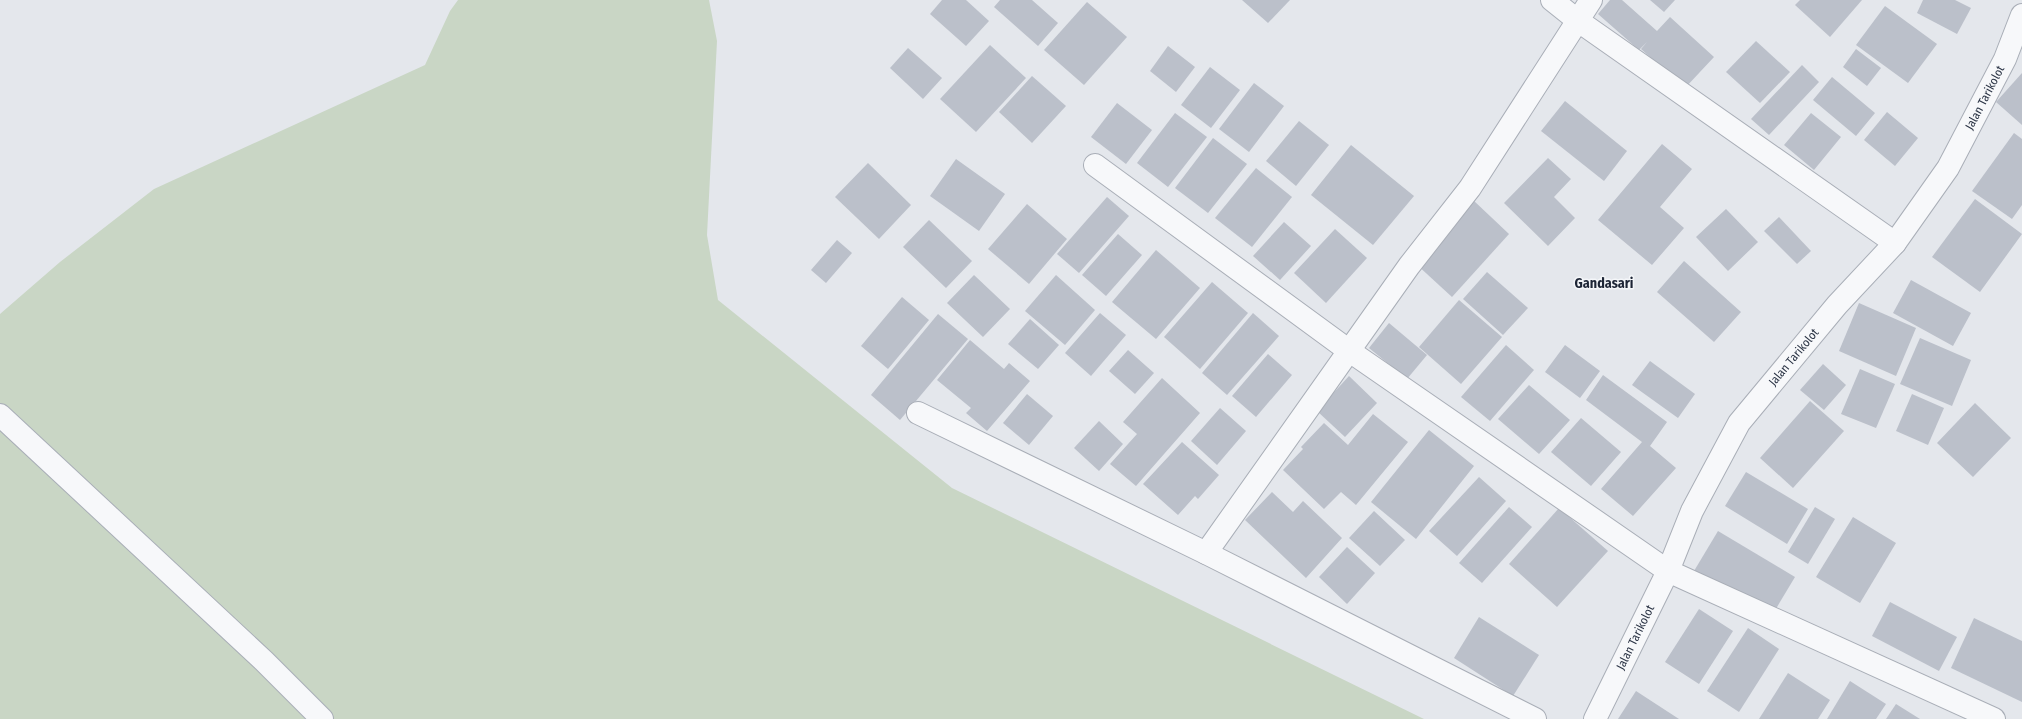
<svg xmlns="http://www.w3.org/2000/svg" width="2022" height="719" viewBox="0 0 2022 719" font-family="'Fira Sans Condensed',sans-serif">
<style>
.green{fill:#c9d6c5}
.building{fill:#bbc0ca}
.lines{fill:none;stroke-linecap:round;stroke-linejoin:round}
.minor-casing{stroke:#a9aeb7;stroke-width:24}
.tertiary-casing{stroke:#a9aeb7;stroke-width:24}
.minor{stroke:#f7f8fa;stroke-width:22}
.tertiary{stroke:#f7f8fa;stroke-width:22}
.labels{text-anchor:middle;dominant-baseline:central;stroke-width:3;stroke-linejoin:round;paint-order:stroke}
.street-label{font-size:12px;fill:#2b3445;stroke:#f4f6f9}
.quarter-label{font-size:14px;font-weight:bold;fill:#1d2536;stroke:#f4f6f9}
</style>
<rect width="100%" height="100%" fill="#e4e7ec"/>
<polygon class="green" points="458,0 709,0 717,41 707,235 718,300 952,488 1424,719 0,719 0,314 60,262 154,189 425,65 450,11"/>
<g class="building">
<polygon points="942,0 966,0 989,21 966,46 930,14"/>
<polygon points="1000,0 1032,0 1058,23 1038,46 994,7"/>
<polygon points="1242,0 1290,0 1268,23"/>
<polygon points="1610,0 1622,0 1657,31 1670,17 1714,57 1685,88 1641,49 1647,42 1639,50 1598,14"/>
<polygon points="1650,0 1675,0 1664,12"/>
<polygon points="1800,0 1862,0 1830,37 1795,5"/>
<polygon points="1923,0 1955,0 1971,8 1957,34 1917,13"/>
<polygon points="1087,2 1127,37 1084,85 1044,50"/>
<polygon points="1885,6 1937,44 1908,83 1856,45"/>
<polygon points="1756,41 1790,72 1760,103 1726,72"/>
<polygon points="990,45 1026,78 976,132 940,99"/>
<polygon points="1168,46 1195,67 1176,92 1150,71"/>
<polygon points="908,48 942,78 923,99 890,68"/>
<polygon points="1856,49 1881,68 1867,86 1843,67"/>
<polygon points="1802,65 1819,82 1769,135 1751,119"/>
<polygon points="1210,67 1240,90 1211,128 1181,105"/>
<polygon points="2022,73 2022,125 1996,102"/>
<polygon points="1032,76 1066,106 1032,143 999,112"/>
<polygon points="1832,77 1875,113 1856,136 1813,100"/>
<polygon points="1254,83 1284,106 1249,152 1219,129"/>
<polygon points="1565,101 1627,151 1604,181 1541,131"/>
<polygon points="1117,103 1152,130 1126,164 1091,137"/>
<polygon points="1887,112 1918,138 1895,166 1864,140"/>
<polygon points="1175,113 1207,137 1168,187 1137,163"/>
<polygon points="1811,113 1841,137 1814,170 1784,145"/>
<polygon points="1299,121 1329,145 1296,186 1266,161"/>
<polygon points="2014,133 2022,139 2022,205 2012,219 1972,191"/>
<polygon points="1213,138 1247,164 1208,213 1175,188"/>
<polygon points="1662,144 1692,169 1660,207 1684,228 1652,265 1598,220"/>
<polygon points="1351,145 1414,196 1373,245 1311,195"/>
<polygon points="1548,158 1571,179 1554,197 1575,218 1548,246 1504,203"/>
<polygon points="956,159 1005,194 979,231 930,196"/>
<polygon points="868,163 911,205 879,239 835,197"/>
<polygon points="1256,168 1292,197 1252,247 1215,218"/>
<polygon points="1107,197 1129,216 1079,273 1057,254"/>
<polygon points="1975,199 2022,234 1980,292 1932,257"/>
<polygon points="1473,200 1509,234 1452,297 1415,263"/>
<polygon points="1027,204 1067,239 1029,284 988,249"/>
<polygon points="1726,209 1758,242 1728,271 1696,237"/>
<polygon points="1779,217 1811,251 1797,264 1764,231"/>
<polygon points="929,220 972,261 946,288 903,247"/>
<polygon points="1284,222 1311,246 1280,280 1253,256"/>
<polygon points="1335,229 1367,258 1326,303 1294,273"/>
<polygon points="1118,234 1142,255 1106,296 1082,275"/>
<polygon points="837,240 852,253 826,283 811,270"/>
<polygon points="1156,250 1200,288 1156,339 1112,302"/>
<polygon points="1684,261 1741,312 1714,342 1657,292"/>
<polygon points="1487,272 1528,308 1503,335 1463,299"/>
<polygon points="974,275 1010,309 983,337 947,303"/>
<polygon points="1056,275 1095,310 1065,345 1025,311"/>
<polygon points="1911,280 1971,313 1953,346 1893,313"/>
<polygon points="1212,282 1248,313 1200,369 1164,337"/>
<polygon points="902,297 929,320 888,369 861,346"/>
<polygon points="1459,300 1502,337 1461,384 1419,347"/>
<polygon points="1859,303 1916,328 1896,376 1839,351"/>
<polygon points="1100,313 1126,335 1091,376 1065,353"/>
<polygon points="1253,313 1279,336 1227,395 1202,373"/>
<polygon points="938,314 968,339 900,420 871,395"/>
<polygon points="1030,319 1059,345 1038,369 1008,344"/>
<polygon points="1389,323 1427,355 1407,379 1369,348"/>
<polygon points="1920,338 1971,360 1952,406 1900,384"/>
<polygon points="970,340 1004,369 1009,363 1030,381 987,431 966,413 971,408 937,380"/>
<polygon points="1506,345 1534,370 1490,421 1461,397"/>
<polygon points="1565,345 1600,371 1580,398 1545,372"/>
<polygon points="1128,350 1154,373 1135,394 1109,371"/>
<polygon points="1268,354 1292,375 1256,417 1232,396"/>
<polygon points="1650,361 1695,394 1678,418 1632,385"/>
<polygon points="1823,364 1846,385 1824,410 1800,390"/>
<polygon points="1860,369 1895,384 1876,428 1841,414"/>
<polygon points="1603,375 1667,422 1650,446 1676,468 1633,516 1601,489 1642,442 1586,400"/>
<polygon points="1349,376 1377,403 1345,437 1317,411"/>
<polygon points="1162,378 1200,413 1136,486 1110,464 1137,434 1123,422"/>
<polygon points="1529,385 1570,420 1539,454 1498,419"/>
<polygon points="1027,394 1053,416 1029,445 1003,423"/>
<polygon points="1912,394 1944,408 1928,445 1896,431"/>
<polygon points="1810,401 1844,431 1793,488 1760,458"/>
<polygon points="1975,403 2011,438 1973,477 1937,443"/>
<polygon points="1220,408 1246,431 1217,465 1191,441"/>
<polygon points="1373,414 1408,442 1356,505 1341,492 1324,509 1283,470 1303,449 1301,447 1324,423 1348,445"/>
<polygon points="1581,418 1621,452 1591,486 1551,452"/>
<polygon points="1099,421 1123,444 1099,471 1074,448"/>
<polygon points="1429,430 1474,466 1416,539 1371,502"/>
<polygon points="1182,442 1219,475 1198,499 1195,496 1178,515 1143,484"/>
<polygon points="1746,472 1808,509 1787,544 1725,506"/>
<polygon points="1479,477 1506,501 1457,556 1429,531"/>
<polygon points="1272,492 1293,512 1303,501 1342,538 1306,578 1245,520"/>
<polygon points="1509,507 1532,527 1482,583 1459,563"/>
<polygon points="1815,507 1835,519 1808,564 1788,552"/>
<polygon points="1559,508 1608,551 1557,607 1509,564"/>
<polygon points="1374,511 1405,540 1380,566 1349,538"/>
<polygon points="1853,517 1896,543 1860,603 1816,577"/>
<polygon points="1718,531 1795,577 1771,617 1694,571"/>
<polygon points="1347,547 1375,573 1347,604 1319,577"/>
<polygon points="1890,602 1957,637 1939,671 1872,636"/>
<polygon points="1699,609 1733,631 1699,684 1665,662"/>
<polygon points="1479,617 1539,655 1513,696 1454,658"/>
<polygon points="1974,618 2022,641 2022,702 1951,668"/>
<polygon points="1748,628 1779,649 1739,712 1707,691"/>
<polygon points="1788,673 1830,700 1818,719 1759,719"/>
<polygon points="1850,681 1886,704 1876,719 1827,719"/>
<polygon points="1636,691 1679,719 1618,719"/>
<polygon points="1896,704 1920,719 1886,719"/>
</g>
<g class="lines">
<g class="minor-casing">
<g id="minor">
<polyline points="1552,0 1577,20 1895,243"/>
<polyline points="1095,165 1348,350 1668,571 1994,719"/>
<polyline points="918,413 1206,553 1535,719"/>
<polyline points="0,415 264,661 322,719"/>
<polyline points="1206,553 1409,266 1470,188 1591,0"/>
</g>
</g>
<g class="tertiary-casing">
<g id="tertiary">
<path id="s1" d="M 1595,719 L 1668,571 L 1692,511 L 1739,423 L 1837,305 L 1895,243 L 1948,168 L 2005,59 L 2022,15"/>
</g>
</g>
<use href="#minor" class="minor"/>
<use href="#tertiary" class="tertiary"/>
</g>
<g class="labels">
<g class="street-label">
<text stroke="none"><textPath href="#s1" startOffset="739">Jalan Tarikolot</textPath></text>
<text stroke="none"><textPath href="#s1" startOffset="415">Jalan Tarikolot</textPath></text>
<text stroke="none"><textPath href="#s1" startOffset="91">Jalan Tarikolot</textPath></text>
</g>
<g class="quarter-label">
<text x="1604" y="283">Gandasari</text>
</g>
</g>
</svg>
